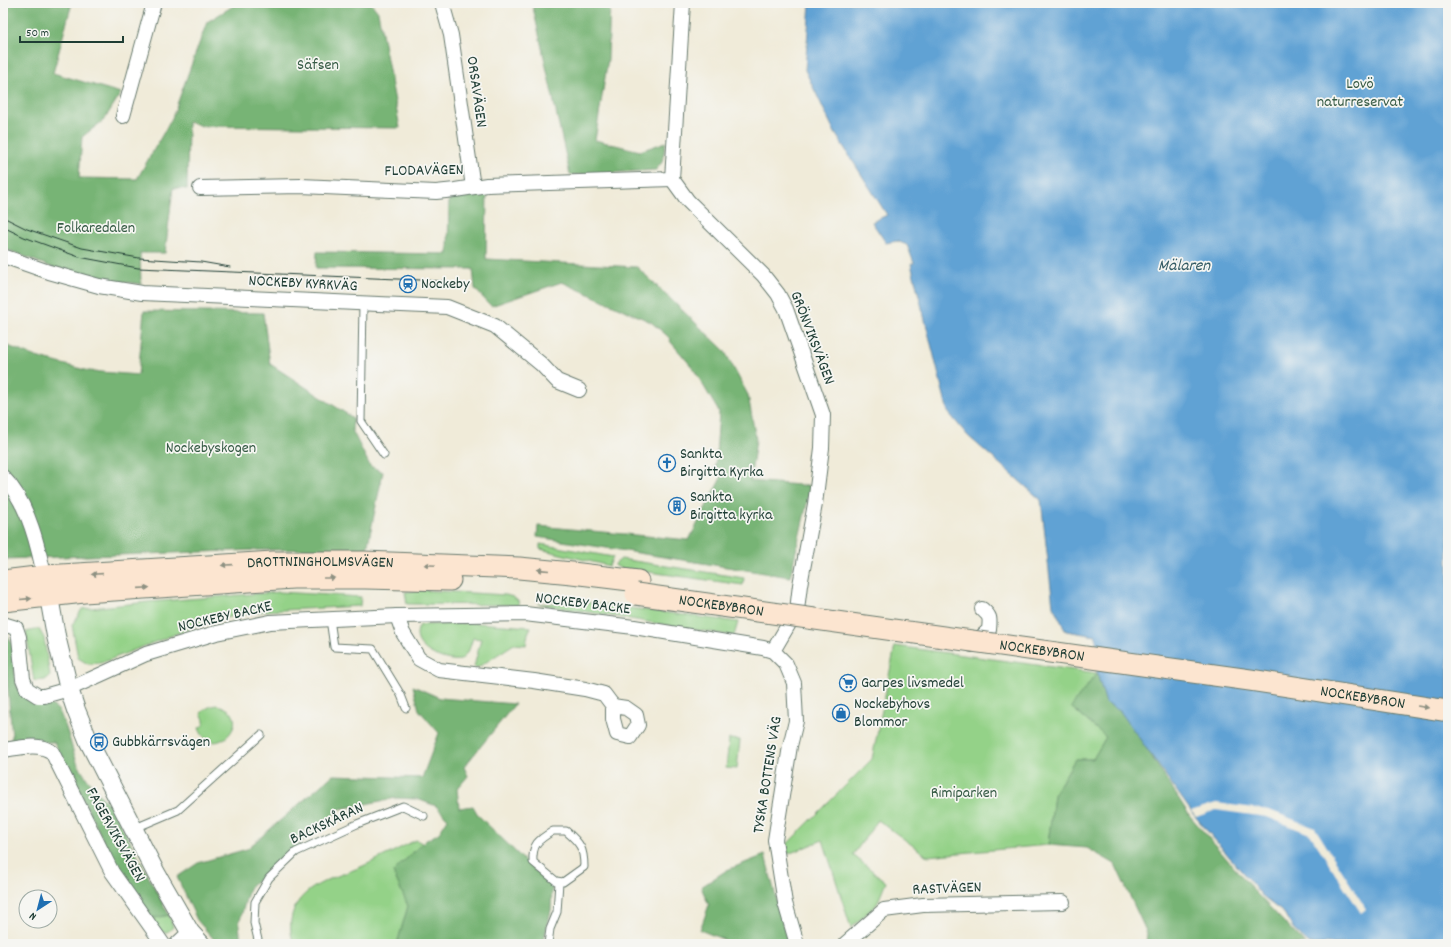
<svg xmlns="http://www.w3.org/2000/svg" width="1451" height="947" viewBox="0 0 1451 947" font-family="Dekko,sans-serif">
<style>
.green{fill:#94d288;stroke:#5a885e}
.forest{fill:#77b474;stroke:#4b7854}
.water{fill:#61a2d4;stroke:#407084}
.pier{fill:#f0ebd9}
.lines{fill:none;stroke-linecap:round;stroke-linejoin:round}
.service-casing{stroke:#687a6e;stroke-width:9}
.minor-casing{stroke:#687a6e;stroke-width:16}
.tertiary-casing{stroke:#687a6e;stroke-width:20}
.secondary-casing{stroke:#687a6e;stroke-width:23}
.service{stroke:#fff;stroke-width:7}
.minor{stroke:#fff;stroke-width:14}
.tertiary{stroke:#fff;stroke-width:18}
.secondary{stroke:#fce5d0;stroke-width:21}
.tram{stroke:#1f3d34;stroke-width:1}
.secondary-bridge-casing{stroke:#687a6e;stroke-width:23;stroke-linecap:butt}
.secondary-bridge{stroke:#fce5d0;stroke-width:21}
.oneway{fill:#8e9182}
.labels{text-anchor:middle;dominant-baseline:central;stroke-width:3.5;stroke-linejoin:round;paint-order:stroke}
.park-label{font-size:16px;fill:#365b45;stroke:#f6f6f2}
.street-label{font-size:16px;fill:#1f3d34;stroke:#f6f6f2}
.poi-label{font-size:16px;fill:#1f3d34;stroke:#f6f6f2;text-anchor:start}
.water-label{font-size:17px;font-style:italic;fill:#335b64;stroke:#f6f6f2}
</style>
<rect width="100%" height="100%" fill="#f6f6f2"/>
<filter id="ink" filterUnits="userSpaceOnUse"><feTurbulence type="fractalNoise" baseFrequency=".025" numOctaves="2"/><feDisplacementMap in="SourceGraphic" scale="8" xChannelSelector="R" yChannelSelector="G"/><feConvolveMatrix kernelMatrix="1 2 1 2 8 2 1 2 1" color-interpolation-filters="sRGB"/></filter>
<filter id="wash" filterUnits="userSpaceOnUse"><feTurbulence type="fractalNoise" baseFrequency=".012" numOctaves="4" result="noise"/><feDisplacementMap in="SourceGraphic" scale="16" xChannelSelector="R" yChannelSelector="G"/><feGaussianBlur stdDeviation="0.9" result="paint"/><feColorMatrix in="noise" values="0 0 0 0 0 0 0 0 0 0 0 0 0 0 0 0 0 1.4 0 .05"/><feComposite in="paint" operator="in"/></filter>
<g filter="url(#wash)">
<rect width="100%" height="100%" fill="#f0ebd9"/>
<g class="green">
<polygon points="540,544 613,557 609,566 540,549"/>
<polygon points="621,559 744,578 743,585 620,568 614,565"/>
<polygon points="421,590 506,595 513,597 518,601 519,605 407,604 405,592"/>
<polygon points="280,592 361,597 360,606 265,611 212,620 101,663 88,664 78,658 72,625 82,609 148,602"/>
<polygon points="584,602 738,622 734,636 538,604"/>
<path d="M 476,623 L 531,627 L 528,633 L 526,645 L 514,644 L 477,668 L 474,667 L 481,639 L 473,638 L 469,650 L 461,660 C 444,663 406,647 420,625 Z"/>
<polygon points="39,629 44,638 50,676 45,680 34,681 26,632"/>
<polygon points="895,646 1097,673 1071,707 1106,737 1093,759 1075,759 1054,795 1048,845 927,856 878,820 853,855 886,882 877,904 851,928 823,840 788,854 787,844 872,759"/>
<path d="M 217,705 C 260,715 212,766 199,728 C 207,724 204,719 201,713 C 206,708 210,706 217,705 Z"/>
<polygon points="729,739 740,740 737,769 726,768"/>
<path d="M 416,840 L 422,843 L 393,872 L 408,906 L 397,944 L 294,944 C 291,936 290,929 291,920 C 296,885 336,878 363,866 C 381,858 398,849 416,840 Z"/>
<path d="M 169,915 L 173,927 C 164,939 157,927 151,919 Z"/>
</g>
<g class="forest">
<polygon points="3,3 72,3 53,73 121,93 104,120 82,137 79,178 137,179 172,118 207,22 238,3 371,3 378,12 400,128 202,126 188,122 187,189 173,188 165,253 140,253 141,284 97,279 51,267 3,248"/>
<polygon points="532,3 610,3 608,59 595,140 640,151 666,142 662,162 656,170 570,175"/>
<polygon points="487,192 486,259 637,267 724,350 748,395 756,440 750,481 811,486 790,577 537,537 538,526 689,540 722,476 715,471 719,412 693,368 670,341 671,339 651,322 562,282 491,306 475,289 473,269 316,268 317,252 448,254 449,196"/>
<polygon points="144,311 263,313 270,364 353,418 352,430 370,466 383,472 367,549 257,550 3,559 3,344 36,357 89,371 138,375"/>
<path d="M 3,632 C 21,642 9,678 21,694 C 31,707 51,699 59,711 C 61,714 62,719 64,722 C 69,735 72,749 77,762 C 83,776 100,796 111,806 L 169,915 L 151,919 L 118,871 L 75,783 L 54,742 L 9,742 L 12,737 Z"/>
<polygon points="1097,673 1106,703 1120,711 1144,745 1190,816 1256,893 1305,944 1146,944 1147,933 1115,864 1087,848 1048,845 1054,795 1075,759 1093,759 1106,737 1071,707"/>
<polygon points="413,686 440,698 515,704 464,767 468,776 457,789 459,808 473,806 478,815 534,870 547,878 552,887 551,910 543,944 397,944 408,906 393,872 425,841 439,833 448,819 436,806 417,799 396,798 340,809 249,888 239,924 241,944 218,944 197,920 177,877 198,863 247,849 333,775 422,778 439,733 419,710"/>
<polygon points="765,855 788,944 727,944 725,940 700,930 709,905 701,887 727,870"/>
</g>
<polygon class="water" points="810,3 1448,3 1448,944 1309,944 1294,930 1284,913 1265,899 1193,814 1120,711 1106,703 1097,673 1096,636 1066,631 1053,606 1041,500 968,436 948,412 911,264 914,263 907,245 897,241 886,243 872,222 887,215 835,133 805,70"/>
<polygon class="pier" points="1216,803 1269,810 1315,828 1366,909 1361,913 1310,834 1267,817 1216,810 1196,817 1191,811"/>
</g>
<g filter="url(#ink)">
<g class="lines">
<g class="service-casing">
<g id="service">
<polyline points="363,304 361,421 384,455"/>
<polyline points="330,619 334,647 373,649 401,695 406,708"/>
<polyline points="133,829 178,810 261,735"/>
<path d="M 553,831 L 566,831 C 580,843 584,848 584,867 L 563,882 L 556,881 L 533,862 C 532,844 538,840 553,831 Z"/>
<polyline points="259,944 254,923 255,902 269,878 296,852 357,824 403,806 424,816"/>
<polyline points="548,944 550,929 557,912 559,882"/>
</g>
</g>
<g class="minor-casing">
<g id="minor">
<polyline points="442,3 451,35 473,187"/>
<polyline points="683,3 672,179 688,201 763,275 778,294 786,309 823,415 822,448 815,504 800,585 797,610 773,651"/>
<polyline points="123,116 154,3"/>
<polyline points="200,188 301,186 436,192 455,190 487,185 672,179"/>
<polyline points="3,256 49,272 99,286 142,293 356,303 447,307 495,326 541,364 557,381 579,390"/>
<path d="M 3,477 C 29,503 39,549 46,585"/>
<polyline points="397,616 403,633 419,659 439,670 534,681 585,689 604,694 613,706 613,719 617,734 630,737 638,725 636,715 626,708 613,706"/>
<polyline points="3,624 16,628 19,637 23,679 27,689 38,696 44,696 69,689 146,654 216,633 270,622 397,616 525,614 634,627 763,648 773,651 786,664 794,683 796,721 790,746 775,840 785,903 797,944"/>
<path d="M 972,645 L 989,630 C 990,618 991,617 982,609"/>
<path d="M 3,750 C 19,748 38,742 52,752 L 112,872 L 163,944"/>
<polyline points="177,944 190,932"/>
<polyline points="845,944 884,910 923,905 1063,902"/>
</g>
</g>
<g class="tertiary-casing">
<polyline id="tertiary" points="49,597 56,636 69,689 76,710 89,742 156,873 190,932 201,944"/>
</g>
<g class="secondary-casing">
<g id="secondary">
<path id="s1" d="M 3,581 L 45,576 L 273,562 L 364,562 L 519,568 L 572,573 L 638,581"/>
<polyline points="3,601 84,592 293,578 365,578 450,580"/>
</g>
</g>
<use href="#service" class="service"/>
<use href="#minor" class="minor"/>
<use href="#tertiary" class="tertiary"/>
<use href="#secondary" class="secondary"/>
<g class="tram">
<polyline points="3,217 27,229 82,248 139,258 201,262 230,267"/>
<polyline points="3,227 24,237 79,257 138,268 444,281"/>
</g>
<g class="secondary-bridge-casing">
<g id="secondary-bridge">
<path id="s2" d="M 636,594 L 1250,680 L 1448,711"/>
</g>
</g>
<use href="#secondary-bridge" class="secondary-bridge"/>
</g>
<defs><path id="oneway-solid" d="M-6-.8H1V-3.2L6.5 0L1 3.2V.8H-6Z"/></defs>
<g class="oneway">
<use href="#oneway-solid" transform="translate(227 565) rotate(176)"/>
<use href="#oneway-solid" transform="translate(430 565) rotate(-177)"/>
<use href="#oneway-solid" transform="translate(543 570) rotate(-175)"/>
<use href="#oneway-solid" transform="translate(97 574) rotate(176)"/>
<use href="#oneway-solid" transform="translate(329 578)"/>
<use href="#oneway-solid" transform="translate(144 588) rotate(-4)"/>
<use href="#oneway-solid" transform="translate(26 599) rotate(-5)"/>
<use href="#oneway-solid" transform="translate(1423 707) rotate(9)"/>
</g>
</g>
<defs>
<g id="station-ring" transform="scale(0.9)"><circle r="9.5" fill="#f6f6f2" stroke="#1f6fb2" stroke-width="1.5"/><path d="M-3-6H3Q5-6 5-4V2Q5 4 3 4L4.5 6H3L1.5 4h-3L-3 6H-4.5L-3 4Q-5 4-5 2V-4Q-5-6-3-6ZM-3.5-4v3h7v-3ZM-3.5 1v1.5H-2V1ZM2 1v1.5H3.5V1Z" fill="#1f6fb2"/></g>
<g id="church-ring" transform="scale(0.9)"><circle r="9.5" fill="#f6f6f2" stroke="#1f6fb2" stroke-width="1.5"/><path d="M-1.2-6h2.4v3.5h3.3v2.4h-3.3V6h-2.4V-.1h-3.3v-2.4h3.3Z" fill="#1f6fb2"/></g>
<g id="building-ring" transform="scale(0.9)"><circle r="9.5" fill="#f6f6f2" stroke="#1f6fb2" stroke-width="1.5"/><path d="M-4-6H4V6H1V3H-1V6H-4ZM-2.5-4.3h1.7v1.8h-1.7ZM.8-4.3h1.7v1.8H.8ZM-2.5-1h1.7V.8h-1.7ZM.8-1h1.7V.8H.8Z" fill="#1f6fb2"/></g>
<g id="supermarket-ring" transform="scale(0.9)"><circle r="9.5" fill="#f6f6f2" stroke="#1f6fb2" stroke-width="1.5"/><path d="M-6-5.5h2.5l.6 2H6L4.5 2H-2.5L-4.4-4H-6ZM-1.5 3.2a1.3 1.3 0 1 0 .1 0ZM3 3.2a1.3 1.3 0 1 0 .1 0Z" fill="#1f6fb2"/></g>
<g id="shop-ring" transform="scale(0.9)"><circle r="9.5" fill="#f6f6f2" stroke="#1f6fb2" stroke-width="1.5"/><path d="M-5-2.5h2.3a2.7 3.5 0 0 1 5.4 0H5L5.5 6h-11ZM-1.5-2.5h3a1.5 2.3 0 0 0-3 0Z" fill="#1f6fb2"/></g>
<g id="bus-ring" transform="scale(0.9)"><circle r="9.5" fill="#f6f6f2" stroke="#1f6fb2" stroke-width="1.5"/><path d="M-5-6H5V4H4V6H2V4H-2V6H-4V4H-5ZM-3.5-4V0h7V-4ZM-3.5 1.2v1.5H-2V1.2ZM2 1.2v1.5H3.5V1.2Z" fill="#1f6fb2"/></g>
</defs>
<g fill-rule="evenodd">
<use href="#station-ring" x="408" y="284"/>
<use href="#church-ring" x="667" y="463"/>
<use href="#building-ring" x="677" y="506"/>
<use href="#supermarket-ring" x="848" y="683"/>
<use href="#shop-ring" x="841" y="713"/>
<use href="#bus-ring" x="99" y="742"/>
</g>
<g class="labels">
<g class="park-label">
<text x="318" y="65">Säfsen</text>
<text x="1360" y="84">Lovö<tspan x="1360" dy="18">naturreservat</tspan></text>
<text x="96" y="228">Folkaredalen</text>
<text x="211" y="448">Nockebyskogen</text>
<text x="964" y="793">Rimiparken</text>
</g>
<g class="street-label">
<text transform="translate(476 92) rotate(82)">ORSAVÄGEN</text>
<text transform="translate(424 171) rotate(-1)">FLODAVÄGEN</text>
<text transform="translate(303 284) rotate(3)">NOCKEBY KYRKVÄG</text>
<text transform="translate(812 338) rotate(69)">GRÖNVIKSVÄGEN</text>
<text stroke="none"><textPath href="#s1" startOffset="318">DROTTNINGHOLMSVÄGEN</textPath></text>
<text transform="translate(583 604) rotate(7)">NOCKEBY BACKE</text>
<text stroke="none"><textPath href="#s2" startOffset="86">NOCKEBYBRON</textPath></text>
<text transform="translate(225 617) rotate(-13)">NOCKEBY BACKE</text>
<text stroke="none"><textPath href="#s2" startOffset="410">NOCKEBYBRON</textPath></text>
<text stroke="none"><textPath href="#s2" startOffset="734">NOCKEBYBRON</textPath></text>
<text transform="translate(768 775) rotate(-81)">TYSKA BOTTENS VÄG</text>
<text transform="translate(327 824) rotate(-25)">BACKSKÅRAN</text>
<text transform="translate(115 835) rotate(61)">FAGERVIKSVÄGEN</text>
<text transform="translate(947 889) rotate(-2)">RASTVÄGEN</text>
</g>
<g class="poi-label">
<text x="421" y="284">Nockeby</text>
<text x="680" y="454">Sankta<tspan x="680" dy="18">Birgitta Kyrka</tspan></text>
<text x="690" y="497">Sankta<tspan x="690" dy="18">Birgitta kyrka</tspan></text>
<text x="861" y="683">Garpes livsmedel</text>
<text x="854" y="704">Nockebyhovs<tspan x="854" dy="18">Blommor</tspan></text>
<text x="112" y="742">Gubbkärrsvägen</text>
</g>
<g class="water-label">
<text x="1184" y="267">Mälaren</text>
</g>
</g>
<rect width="1451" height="947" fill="none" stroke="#f6f6f2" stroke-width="16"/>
<g transform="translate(38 909) rotate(216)"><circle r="19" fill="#f6f6f2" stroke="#a0aca6"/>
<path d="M0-3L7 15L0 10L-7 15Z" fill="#1f6fb2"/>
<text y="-6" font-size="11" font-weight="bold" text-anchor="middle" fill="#1f3d34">N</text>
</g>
<path d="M20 36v6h103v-6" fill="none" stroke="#1f3d34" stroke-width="2"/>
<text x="26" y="36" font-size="12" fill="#1f3d34" stroke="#f6f6f2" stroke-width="3" paint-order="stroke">50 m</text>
</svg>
